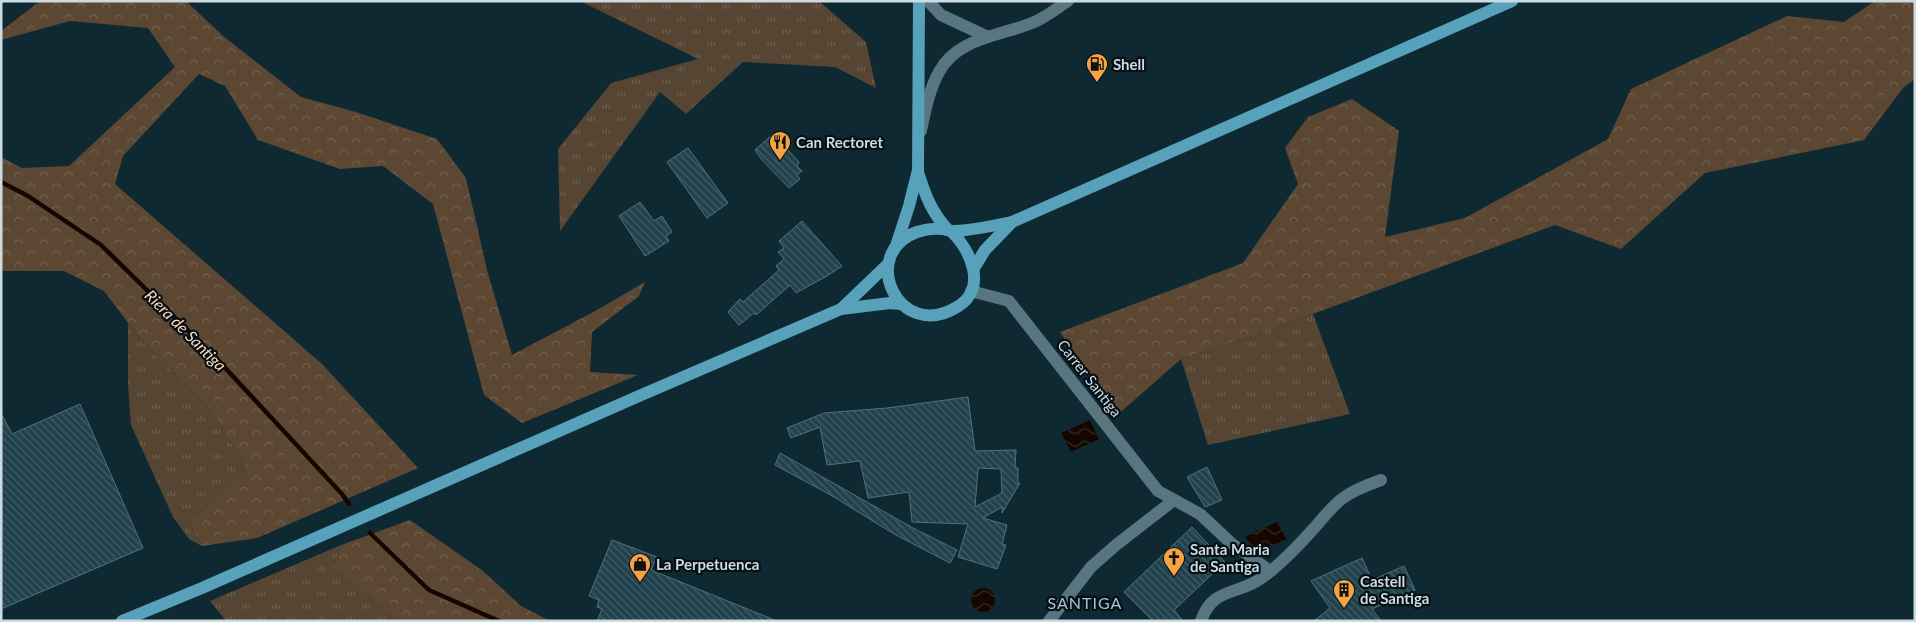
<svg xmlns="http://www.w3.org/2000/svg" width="1916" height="622" viewBox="0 0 1916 622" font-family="Lato,sans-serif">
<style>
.grass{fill:url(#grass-tufts)}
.forest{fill:url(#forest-crowns)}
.water{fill:url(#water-waves)}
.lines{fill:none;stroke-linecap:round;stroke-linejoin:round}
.stream{stroke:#160600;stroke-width:4.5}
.building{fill:url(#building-back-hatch);stroke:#54707a;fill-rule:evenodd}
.minor{stroke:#597680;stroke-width:12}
.major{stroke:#57a1ba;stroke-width:12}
.labels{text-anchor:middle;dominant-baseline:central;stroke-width:4.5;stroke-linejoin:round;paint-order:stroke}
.poi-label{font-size:15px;font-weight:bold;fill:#ccdbe1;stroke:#061014;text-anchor:start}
.street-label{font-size:15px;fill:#ccdbe1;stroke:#061014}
.water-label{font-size:16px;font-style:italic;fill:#fddbb9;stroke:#061014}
.neighbourhood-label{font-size:16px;letter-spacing:1px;fill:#a7c6d1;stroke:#061014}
</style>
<defs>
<pattern id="grass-tufts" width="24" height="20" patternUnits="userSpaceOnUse" patternTransform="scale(1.25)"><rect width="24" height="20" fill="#564533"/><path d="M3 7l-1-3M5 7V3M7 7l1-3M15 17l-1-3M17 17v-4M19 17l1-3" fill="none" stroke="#6d5f50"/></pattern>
<pattern id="forest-crowns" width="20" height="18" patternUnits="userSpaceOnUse" patternTransform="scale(1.25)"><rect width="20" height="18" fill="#5c4732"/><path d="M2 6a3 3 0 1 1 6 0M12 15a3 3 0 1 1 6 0" fill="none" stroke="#72614f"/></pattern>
<pattern id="water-waves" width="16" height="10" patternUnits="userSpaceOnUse" patternTransform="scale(1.25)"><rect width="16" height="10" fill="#160600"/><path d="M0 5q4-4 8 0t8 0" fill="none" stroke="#372a25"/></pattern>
<pattern id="building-back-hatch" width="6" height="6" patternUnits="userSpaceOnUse" patternTransform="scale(1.25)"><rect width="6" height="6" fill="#21424d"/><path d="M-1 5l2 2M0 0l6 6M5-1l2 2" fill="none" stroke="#405d66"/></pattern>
</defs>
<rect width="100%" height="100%" fill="#0e2932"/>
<g class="grass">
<polygon points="580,1 819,1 866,42 876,88 835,67 743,62 686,114 660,92 560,231 558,149 611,83 698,59"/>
<polygon points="1313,314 1350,414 1208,445 1181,359 1261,333"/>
<polygon points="128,323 139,337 213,413 247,469 189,522 202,546 189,539 173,517 131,425 128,385"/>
<polygon points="341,545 333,567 392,616 401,621 226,621 210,601"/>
</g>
<g class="forest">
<polygon points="40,1 186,1 223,36 301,97 356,112 437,139 466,178 487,270 512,355 597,310 645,282 639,296 592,332 590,372 638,375 522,423 484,395 433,204 383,166 340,169 258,140 225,86 199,74 123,156 115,184 322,364 418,468 257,538 202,546 189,522 247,469 213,413 139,337 104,291 64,271 1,271 1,157 22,168 69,166 175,67 148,28 70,21 1,40 1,31"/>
<polygon points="1875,1 1915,1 1915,79 1903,88 1864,140 1705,173 1621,249 1555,225 1261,333 1181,359 1115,417 1060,332 1243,263 1298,184 1285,148 1308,117 1352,99 1399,131 1385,237 1465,218 1608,139 1631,89 1787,16 1844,22"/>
<polygon points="410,520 483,571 521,606 550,621 401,621 392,616 333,567 341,545"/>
</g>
<g class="water">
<polygon points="1090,420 1099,439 1071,452 1061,433"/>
<polygon points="1277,522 1287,540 1255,551 1245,537"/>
<circle cx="983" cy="600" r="12"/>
</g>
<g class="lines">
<g class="stream">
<polyline points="1,182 28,196 101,245 216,358 342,494 349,504"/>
<polyline points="370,533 429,590 499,621"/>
</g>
</g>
<g class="building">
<polygon points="773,134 799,162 797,166 802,171 797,175 800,179 789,188 762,160 755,150"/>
<polygon points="688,148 728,203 707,218 667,162"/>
<polygon points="640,202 654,221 662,216 672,232 666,236 669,241 645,256 619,216"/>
<polygon points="802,221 842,266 827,276 796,293 790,285 756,315 754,313 739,325 728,312 740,299 743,302 779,270 776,266 784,259 778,252 784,248 779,241"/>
<path d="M 968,397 L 975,451 L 1016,450 L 1015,468 L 1018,468 L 1018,484 L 1020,483 L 1002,513 L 1002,507 L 983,518 L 1007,525 L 1002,544 L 1006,545 L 997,569 L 958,557 L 968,524 L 912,522 L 909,492 L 868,498 L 860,461 L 827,465 L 820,427 L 791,438 L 787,428 L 824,413 L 887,408 ZM 978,468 L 1001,469 L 1002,493 L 975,507 Z"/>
<polygon points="80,404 143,548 1,609 1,413 12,434"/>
<polygon points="780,453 913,528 957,550 950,563 894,534 829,494 775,465"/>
<polygon points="1207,467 1222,500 1205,507 1187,477"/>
<polygon points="1192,527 1225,562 1174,610 1183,621 1153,621 1124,592"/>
<polygon points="612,540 657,557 651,570 777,621 597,621 602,609 597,607 599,600 589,596"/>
<polygon points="1362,558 1372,580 1404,566 1415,590 1372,609 1381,621 1314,621 1330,608 1311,581"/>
</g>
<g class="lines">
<g class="minor">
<polyline points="928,1 941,15 986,36"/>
<path d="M 921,131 C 925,111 929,90 939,72 C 957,38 1000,36 1032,23 C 1045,18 1057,8 1068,1"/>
<polyline points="971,291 1009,301 1158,491 1200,514 1231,543 1270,571"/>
<polyline points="1049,621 1091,567 1116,545 1174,500"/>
<path d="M 1201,621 C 1212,589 1233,595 1257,581 C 1278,568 1300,544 1316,526 C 1324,517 1332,506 1343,498 C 1354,490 1367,485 1381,480"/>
</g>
<g class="major">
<path d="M 918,172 C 925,195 932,213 948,230"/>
<path d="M 952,232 C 971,251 988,289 957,307 C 898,343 858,253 917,232 C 926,229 938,228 948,230 C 954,231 949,232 955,231 C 974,230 993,226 1012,222 L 1512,1"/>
<polyline points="896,246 909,206 918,170 919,1"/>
<polyline points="974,268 985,250 1012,222"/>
<polyline points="841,309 890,303 901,304"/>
<polyline points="122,621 202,588 639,396 841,309 888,264"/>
</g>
</g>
<defs>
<g id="fuel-pin" transform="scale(1.125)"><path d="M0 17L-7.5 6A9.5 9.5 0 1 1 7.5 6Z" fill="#f5a345" stroke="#061014"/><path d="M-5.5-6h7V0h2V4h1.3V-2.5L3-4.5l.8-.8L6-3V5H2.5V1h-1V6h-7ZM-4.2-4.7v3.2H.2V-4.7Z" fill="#111"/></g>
<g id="restaurant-pin" transform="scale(1.125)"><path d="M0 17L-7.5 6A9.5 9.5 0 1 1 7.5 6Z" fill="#f5a345" stroke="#061014"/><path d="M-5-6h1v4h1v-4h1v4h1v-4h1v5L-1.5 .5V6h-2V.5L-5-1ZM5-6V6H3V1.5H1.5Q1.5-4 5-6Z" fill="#111"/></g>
<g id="church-pin" transform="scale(1.125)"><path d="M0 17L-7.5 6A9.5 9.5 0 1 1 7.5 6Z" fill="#f5a345" stroke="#061014"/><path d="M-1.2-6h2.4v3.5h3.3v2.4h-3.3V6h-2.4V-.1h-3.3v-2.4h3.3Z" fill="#111"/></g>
<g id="shop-pin" transform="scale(1.125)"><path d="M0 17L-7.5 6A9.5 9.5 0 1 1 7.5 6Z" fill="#f5a345" stroke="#061014"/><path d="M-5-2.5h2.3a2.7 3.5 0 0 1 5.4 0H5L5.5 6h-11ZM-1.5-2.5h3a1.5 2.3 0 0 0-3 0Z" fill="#111"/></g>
<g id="building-pin" transform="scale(1.125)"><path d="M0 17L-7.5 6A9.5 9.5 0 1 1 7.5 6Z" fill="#f5a345" stroke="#061014"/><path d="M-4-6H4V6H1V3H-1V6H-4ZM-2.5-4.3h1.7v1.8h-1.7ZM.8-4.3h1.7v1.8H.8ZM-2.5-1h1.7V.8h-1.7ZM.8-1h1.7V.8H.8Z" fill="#111"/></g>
</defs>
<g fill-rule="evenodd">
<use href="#fuel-pin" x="1097" y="64"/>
<use href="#restaurant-pin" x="780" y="142"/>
<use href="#church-pin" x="1174" y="558"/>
<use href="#shop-pin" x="640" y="564"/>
<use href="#building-pin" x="1344" y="590"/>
</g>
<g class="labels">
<g class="poi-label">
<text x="1113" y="64">Shell</text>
<text x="796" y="142">Can Rectoret</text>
<text x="1190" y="549">Santa Maria<tspan x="1190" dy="17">de Santiga</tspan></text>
<text x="656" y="564">La Perpetuenca</text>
<text x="1360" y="581">Castell<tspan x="1360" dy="17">de Santiga</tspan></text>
</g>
<g class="street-label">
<text transform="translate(1090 378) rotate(52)">Carrer Santiga</text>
</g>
<g class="water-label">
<text transform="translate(186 330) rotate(45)">Riera de Santiga</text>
</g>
<g class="neighbourhood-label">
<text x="1085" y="602">SANTIGA</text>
</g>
</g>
<rect width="1916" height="622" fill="none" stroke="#ccdbe1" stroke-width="5"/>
</svg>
